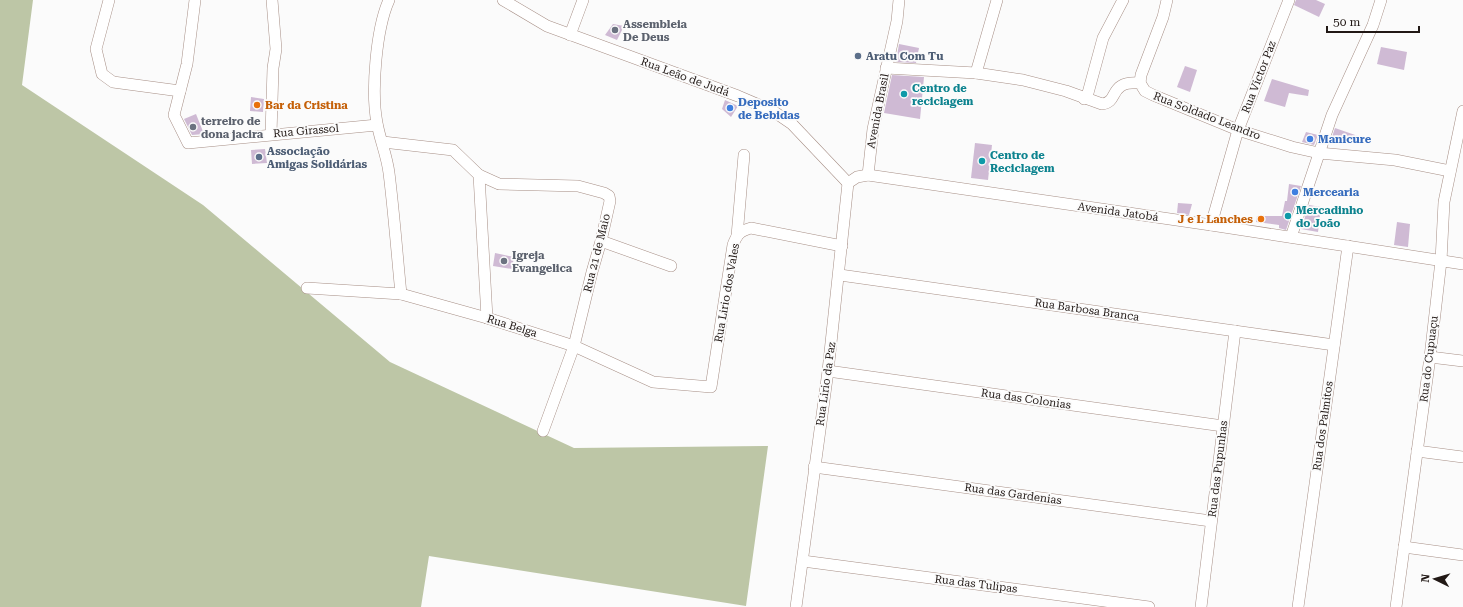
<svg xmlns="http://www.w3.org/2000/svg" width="1463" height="607" viewBox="0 0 1463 607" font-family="'Roboto Serif',serif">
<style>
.forest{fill:#bdc6a6}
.building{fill:#cfbad4}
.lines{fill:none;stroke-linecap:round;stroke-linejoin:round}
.street-casing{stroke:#a78f86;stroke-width:12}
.street{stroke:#fff;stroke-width:11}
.worship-dot{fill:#6b7280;stroke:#fbfbfb;stroke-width:1.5}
.service-dot{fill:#5c6f8a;stroke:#fbfbfb;stroke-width:1.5}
.culture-dot{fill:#0f9aa8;stroke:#fbfbfb;stroke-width:1.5}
.food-dot{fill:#e8710a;stroke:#fbfbfb;stroke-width:1.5}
.shop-dot{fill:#3f7fe0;stroke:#fbfbfb;stroke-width:1.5}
.labels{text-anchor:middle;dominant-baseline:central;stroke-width:3.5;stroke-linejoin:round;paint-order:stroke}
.worship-label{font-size:11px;font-weight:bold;fill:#5b616d;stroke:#fbfbfb;text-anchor:start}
.service-label{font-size:11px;font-weight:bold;fill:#4e5e75;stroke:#fbfbfb;text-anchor:start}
.street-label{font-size:11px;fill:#211815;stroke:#fbfbfb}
.culture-label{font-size:11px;font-weight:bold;fill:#0d838f;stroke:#fbfbfb;text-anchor:start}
.shop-label{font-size:11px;font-weight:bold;fill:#366cbe;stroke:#fbfbfb;text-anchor:start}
.food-label{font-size:11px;font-weight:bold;fill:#c56008;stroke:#fbfbfb;text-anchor:start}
</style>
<rect width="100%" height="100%" fill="#fbfbfb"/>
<polygon class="forest" points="0,0 33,0 22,85 203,205 390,362 574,448 768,446 746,606 429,556 421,607 0,607"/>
<g class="building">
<polygon points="1296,0 1316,0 1325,4 1319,17 1294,5"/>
<polygon points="613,24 624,26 617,40 605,35"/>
<polygon points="899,44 919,48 916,63 896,62"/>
<polygon points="1381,47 1407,52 1404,70 1377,64"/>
<polygon points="1185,66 1197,70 1190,92 1177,87"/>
<polygon points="892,75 924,77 920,119 884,113"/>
<polygon points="1272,79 1309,90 1308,96 1289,93 1285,107 1264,101"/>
<polygon points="251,97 264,99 263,112 250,111"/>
<polygon points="725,100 738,106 731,117 722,109"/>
<polygon points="196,114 204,134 192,135 184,119"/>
<polygon points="1335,128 1358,136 1350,144 1332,137"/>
<polygon points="1306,132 1318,135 1314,145 1302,142"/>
<polygon points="975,143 992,145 988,180 971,178"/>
<polygon points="265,149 267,163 252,164 251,150"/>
<polygon points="1289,184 1301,186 1286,230 1279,228 1279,225 1256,222 1257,216 1282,216 1285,201 1287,201"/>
<polygon points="1178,203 1192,204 1189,215 1177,213"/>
<polygon points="1309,205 1321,207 1318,232 1301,229"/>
<polygon points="1397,222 1410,224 1408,247 1394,245"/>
<polygon points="495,253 514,257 512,269 493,266"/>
</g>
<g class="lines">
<g class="street-casing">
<g id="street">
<polyline points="109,0 96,49 102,74 113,82 180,91"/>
<polyline points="195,0 187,64 174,115 188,143 377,125"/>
<path d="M 389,0 C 376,29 371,92 377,123 C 380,140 387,156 389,173 C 394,213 397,254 401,294"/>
<polyline points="503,0 547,26 738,96 773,111 792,124 848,183"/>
<polyline points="570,35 583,0"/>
<path d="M 886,68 L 976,73 L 1023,80 L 1066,91 L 1102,104 C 1120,102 1107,81 1140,83 L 1145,91 L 1153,95 L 1238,130 L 1292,147 L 1319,153 L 1395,160 L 1450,171"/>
<polyline points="976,73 997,0"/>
<polyline points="1140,83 1141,75 1163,17 1167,0"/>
<polyline points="1084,99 1088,93 1103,38 1123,0"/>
<polyline points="271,134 273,68 276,49 272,0"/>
<polyline points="383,142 453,150 479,175 487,318"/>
<polyline points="479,175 499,184 578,186 604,193 609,196 610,201 601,241 592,272 574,346 543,431"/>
<polyline points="868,175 873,129 897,21 899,0"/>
<polyline points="1211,225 1238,130 1289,0"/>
<polyline points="737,236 744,155"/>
<polyline points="1291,237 1332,115 1373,25 1381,0"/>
<polyline points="601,241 671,266"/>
<polyline points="840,275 1334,345"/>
<path d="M 307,288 L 401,294 L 487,318 L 574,346 L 653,382 L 711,387 L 733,245 C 737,234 740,231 751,228 L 842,246"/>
<polyline points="1430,357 1463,361"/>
<polyline points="828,371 1223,426"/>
<polyline points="1417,451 1463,457"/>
<polyline points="814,467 1211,521"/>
<polyline points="1404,547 1463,555"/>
<polyline points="803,561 1149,607"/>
<polyline points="796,607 828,371 848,183 857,177 868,175 1211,225 1463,264"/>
<polyline points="1201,607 1235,331"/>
<polyline points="1298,607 1348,246"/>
<polyline points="1396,607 1430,357 1441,261 1444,202 1463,111"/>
</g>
</g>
<use href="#street" class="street"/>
</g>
<g class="worship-dot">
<circle cx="615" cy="30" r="4"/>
<circle cx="193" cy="127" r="4"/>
<circle cx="504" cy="261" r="4"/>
</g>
<g class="service-dot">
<circle cx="858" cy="56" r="4"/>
<circle cx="259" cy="157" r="4"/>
</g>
<g class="culture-dot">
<circle cx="904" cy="94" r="4"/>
<circle cx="982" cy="161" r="4"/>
<circle cx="1288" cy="216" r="4"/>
</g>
<g class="food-dot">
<circle cx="257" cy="105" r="4"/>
<circle cx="1261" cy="219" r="4"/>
</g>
<g class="shop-dot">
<circle cx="730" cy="108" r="4"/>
<circle cx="1310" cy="139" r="4"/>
<circle cx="1295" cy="192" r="4"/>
</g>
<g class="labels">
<g class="worship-label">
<text x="623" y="24">Assembleia<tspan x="623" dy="13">De Deus</tspan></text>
<text x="201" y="121">terreiro de<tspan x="201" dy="13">dona jacira</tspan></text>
<text x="512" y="255">Igreja<tspan x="512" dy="13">Evangelica</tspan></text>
</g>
<g class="service-label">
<text x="866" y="56">Aratu Com Tu</text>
<text x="267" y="151">Associação<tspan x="267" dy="13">Amigas Solidárias</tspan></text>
</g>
<g class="street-label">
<text transform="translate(685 77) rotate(20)">Rua Leão de Judá</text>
<text transform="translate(1259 77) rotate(-69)">Rua Victor Paz</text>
<text transform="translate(878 111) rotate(-79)">Avenida Brasil</text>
<text transform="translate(1207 116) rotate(21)">Rua Soldado Leandro</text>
<text transform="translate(306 131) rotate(-5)">Rua Girassol</text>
<text transform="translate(1118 212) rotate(8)">Avenida Jatobá</text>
<text transform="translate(597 253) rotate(-76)">Rua 21 de Maio</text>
<text transform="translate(727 293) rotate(-80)">Rua Lirio dos Vales</text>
<text transform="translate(1087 310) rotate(8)">Rua Barbosa Branca</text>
<text transform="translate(512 326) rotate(17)">Rua Belga</text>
<text transform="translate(1429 359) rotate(-83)">Rua do Cupuaçu</text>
<text transform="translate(826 384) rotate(-82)">Rua Lirio da Paz</text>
<text transform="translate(1026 399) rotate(8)">Rua das Colonias</text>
<text transform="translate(1323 426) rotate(-82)">Rua dos Palmitos</text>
<text transform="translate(1218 469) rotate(-83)">Rua das Pupunhas</text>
<text transform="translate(1013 494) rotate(8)">Rua das Gardenias</text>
<text transform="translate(976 584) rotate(7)">Rua das Tulipas</text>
</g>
<g class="culture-label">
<text x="912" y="88">Centro de<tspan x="912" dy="13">reciclagem</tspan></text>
<text x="990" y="155">Centro de<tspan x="990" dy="13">Reciclagem</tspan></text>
<text x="1296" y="210">Mercadinho<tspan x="1296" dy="13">do João</tspan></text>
</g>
<g class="shop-label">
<text x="738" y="102">Deposito<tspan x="738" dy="13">de Bebidas</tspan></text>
<text x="1318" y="139">Manicure</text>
<text x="1303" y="192">Mercearia</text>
</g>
<g class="food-label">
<text x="265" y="105">Bar da Cristina</text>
<text x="1253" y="219" text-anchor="end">J e L Lanches</text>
</g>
</g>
<g transform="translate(1435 579) rotate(275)" stroke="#fbfbfb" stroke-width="3" paint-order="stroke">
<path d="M0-3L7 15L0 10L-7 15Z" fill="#211815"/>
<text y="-6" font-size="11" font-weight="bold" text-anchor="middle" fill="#211815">N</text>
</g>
<path d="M1327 26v6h92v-6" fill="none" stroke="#211815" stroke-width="2"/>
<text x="1333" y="26" font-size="12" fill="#211815" stroke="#fbfbfb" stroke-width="3" paint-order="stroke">50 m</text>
</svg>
